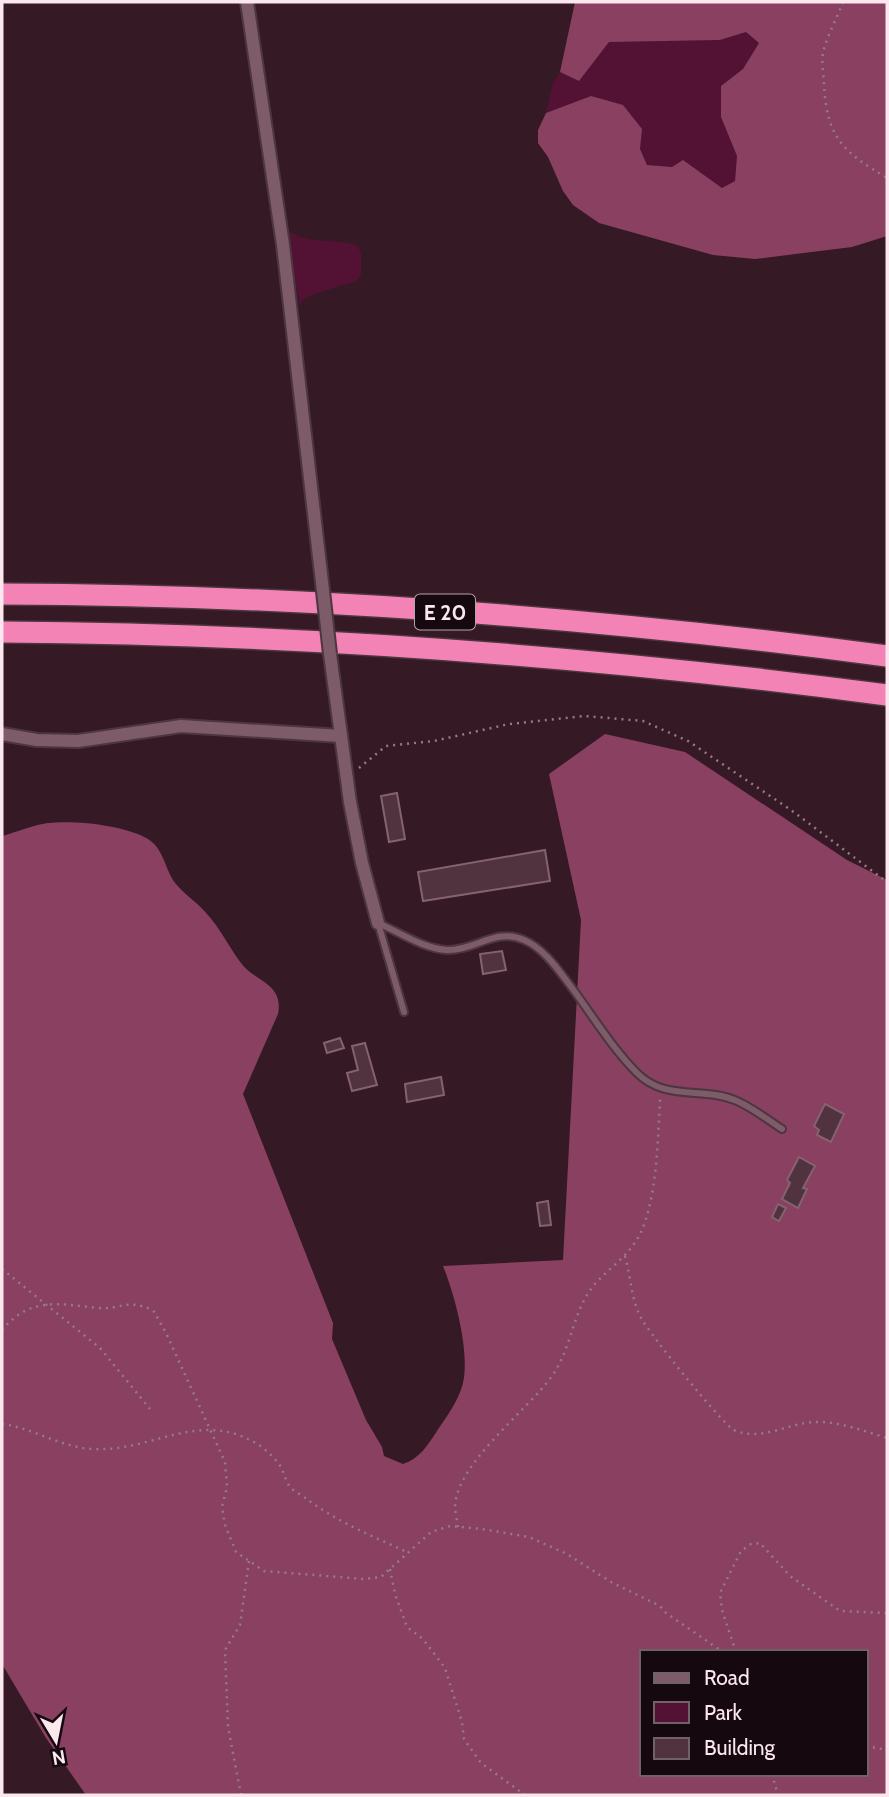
<svg xmlns="http://www.w3.org/2000/svg" width="889" height="1797" viewBox="0 0 889 1797" font-family="Cabin,sans-serif">
<style>
.green{fill:#531233}
.forest{fill:#8a4061;fill-rule:evenodd}
.building{fill:#51323f;stroke:#84626f;stroke-width:2}
.lines{fill:none;stroke-linecap:round;stroke-linejoin:round}
.service-casing{stroke:#4c363f;stroke-width:10}
.minor-casing{stroke:#4c363f;stroke-width:16}
.motorway-casing{stroke:#4c363f;stroke-width:24}
.path{stroke:#947b85;stroke-width:2.5;stroke-dasharray:2 5;stroke-linecap:butt}
.service{stroke:#7d5b69;stroke-width:6}
.minor{stroke:#7d5b69;stroke-width:12}
.motorway{stroke:#f383b4;stroke-width:21}
.minor-bridge-casing{stroke:#4c363f;stroke-width:16;stroke-linecap:butt}
.minor-bridge{stroke:#7d5b69;stroke-width:12}
.labels{text-anchor:middle;dominant-baseline:central;stroke-width:5;stroke-linejoin:round;paint-order:stroke}
.shield{fill:#15080e;stroke:#b6a4ab;stroke-width:2}
.shield-label{font-size:21px;font-weight:bold;fill:#fbe7ee}
</style>
<rect width="100%" height="100%" fill="#351925"/>
<g class="green">
<polygon points="746,32 759,43 743,69 721,86 721,117 737,156 735,181 722,188 683,160 672,167 647,165 640,149 642,129 591,96 546,113 553,83 560,72 579,80 609,42 720,40"/>
<path d="M 286,229 C 305,245 334,238 356,245 L 361,252 L 361,275 L 356,281 L 309,296 L 302,300 L 300,307 Z"/>
</g>
<g class="forest">
<polygon points="575,2 887,2 887,236 852,247 755,259 713,255 599,223 573,205 563,191 548,157 538,143 538,130 546,113 591,96 623,105 642,129 640,149 647,165 672,167 683,160 722,188 735,181 737,156 721,117 721,86 743,69 759,43 746,32 720,40 609,42 579,81 560,72"/>
<path d="M 605,734 L 685,752 L 847,860 L 887,880 L 887,1795 L 86,1795 L 46,1738 L 2,1664 L 2,836 C 17,832 33,825 48,823 C 75,820 125,825 148,839 C 165,850 165,871 176,884 C 185,895 198,903 207,914 C 220,928 229,947 241,963 C 255,982 284,983 278,1014 L 243,1094 L 333,1323 L 332,1339 L 366,1420 L 382,1447 L 384,1456 L 403,1464 C 419,1459 428,1445 437,1431 C 447,1416 459,1400 463,1383 C 470,1351 455,1296 443,1266 L 563,1260 L 581,920 L 549,774 ZM 642,1652 L 866,1652 L 866,1774 L 642,1774 Z"/>
</g>
<g class="building">
<polygon points="397,793 405,839 389,842 381,796"/>
<polygon points="545,850 550,881 423,901 418,872"/>
<polygon points="502,951 506,970 483,974 480,954"/>
<polygon points="340,1038 344,1048 327,1053 324,1043"/>
<polygon points="365,1043 377,1085 352,1091 347,1073 358,1070 352,1046"/>
<polygon points="441,1077 444,1095 407,1102 405,1084"/>
<polygon points="825,1104 844,1114 831,1142 817,1135 819,1130 814,1126"/>
<polygon points="799,1157 815,1166 803,1188 807,1189 798,1208 782,1199 790,1183 787,1180"/>
<polygon points="548,1201 551,1225 540,1226 537,1203"/>
<polygon points="778,1204 786,1208 779,1221 772,1217"/>
</g>
<g class="lines">
<g class="service-casing">
<g id="service">
<path d="M 378,923 C 399,932 424,949 447,950 C 474,951 497,927 524,940 C 543,948 557,968 569,984 C 591,1013 611,1047 637,1073 C 666,1102 703,1086 737,1101 C 753,1108 768,1120 782,1129"/>
<polyline points="378,923 404,1012"/>
</g>
</g>
<g class="minor-casing">
<g id="minor">
<polyline points="247,2 283,245 323,591"/>
<polyline points="330,654 350,802 362,863 378,923"/>
<polyline points="2,734 37,740 78,741 181,726 341,736"/>
</g>
</g>
<g class="motorway-casing">
<g id="motorway">
<path d="M 2,594 C 298,595 594,617 887,656"/>
<path d="M 2,632 C 298,634 593,656 887,695"/>
</g>
</g>
<g class="path">
<path d="M 843,2 C 837,18 827,36 823,53 C 821,62 824,75 824,85 C 827,139 844,152 887,178"/>
<polyline points="359,768 386,746 434,741 509,724 585,716 643,721 688,741 791,810 887,882"/>
<path d="M 625,1256 C 631,1277 631,1299 641,1318 C 649,1333 722,1424 734,1430 C 759,1442 790,1423 814,1422 C 838,1421 864,1431 887,1438"/>
<polyline points="2,1269 100,1348 150,1409"/>
<path d="M 2,1330 C 31,1296 59,1304 98,1308 C 121,1310 125,1298 153,1310 L 166,1333 L 225,1462 L 227,1487 L 222,1507 L 225,1525 L 236,1552 L 264,1571 L 364,1579 L 381,1577 L 431,1532 L 450,1526 L 482,1529 L 529,1537 L 567,1554 L 611,1582 L 660,1606 L 666,1613 L 723,1652"/>
<path d="M 2,1424 C 34,1428 61,1448 94,1449 C 150,1452 195,1412 250,1440 C 261,1445 272,1455 279,1464 C 284,1471 285,1481 291,1488 C 295,1492 303,1496 308,1500 C 338,1522 374,1537 407,1552"/>
<path d="M 458,1527 C 457,1520 455,1512 455,1506 C 457,1463 527,1411 552,1376 C 572,1348 572,1312 594,1285 C 610,1267 629,1256 640,1234 C 657,1200 658,1137 660,1098"/>
<polyline points="390,1569 395,1594 407,1627 423,1639 445,1668 462,1722 464,1739 481,1763 525,1795"/>
<polyline points="736,1652 722,1610 720,1593 741,1551 751,1544 760,1543 790,1576 840,1611 887,1613"/>
<polyline points="866,1746 887,1750"/>
<polyline points="772,1774 778,1795"/>
<polyline points="241,1795 228,1727 225,1650 240,1625 249,1561"/>
</g>
<use href="#service" class="service"/>
<use href="#minor" class="minor"/>
<use href="#motorway" class="motorway"/>
<g class="minor-bridge-casing">
<polyline id="minor-bridge" points="323,591 330,654"/>
</g>
<use href="#minor-bridge" class="minor-bridge"/>
</g>
<g class="labels">
<rect class="shield" x="415" y="594.5" width="60" height="35" rx="5"/>
<g class="shield-label">
<text x="445" y="612">E 20</text>
</g>
</g>
<rect width="889" height="1797" fill="none" stroke="#fbe7ee" stroke-width="7"/>
<rect x="640" y="1650" width="228" height="126" fill="#15080e" stroke="#716168" stroke-width="2"/>
<rect x="654" y="1673" width="35" height="10" fill="#7d5b69" stroke="#716168" stroke-width="2"/>
<text x="704" y="1685" font-size="21" fill="#fbe7ee">Road</text>
<rect x="654" y="1702" width="35" height="21" fill="#531233" stroke="#716168" stroke-width="2"/>
<text x="704" y="1720" font-size="21" fill="#fbe7ee">Park</text>
<rect x="654" y="1738" width="35" height="21" fill="#51323f" stroke="#716168" stroke-width="2"/>
<text x="704" y="1755" font-size="21" fill="#fbe7ee">Building</text>
<g transform="translate(56 1741) rotate(170)" stroke="#15080e" stroke-width="5" paint-order="stroke">
<path d="M0-5L12 26L0 18L-12 26Z" fill="#fbe7ee"/>
<text y="-10" font-size="19" font-weight="bold" text-anchor="middle" fill="#fbe7ee">N</text>
</g>
</svg>
